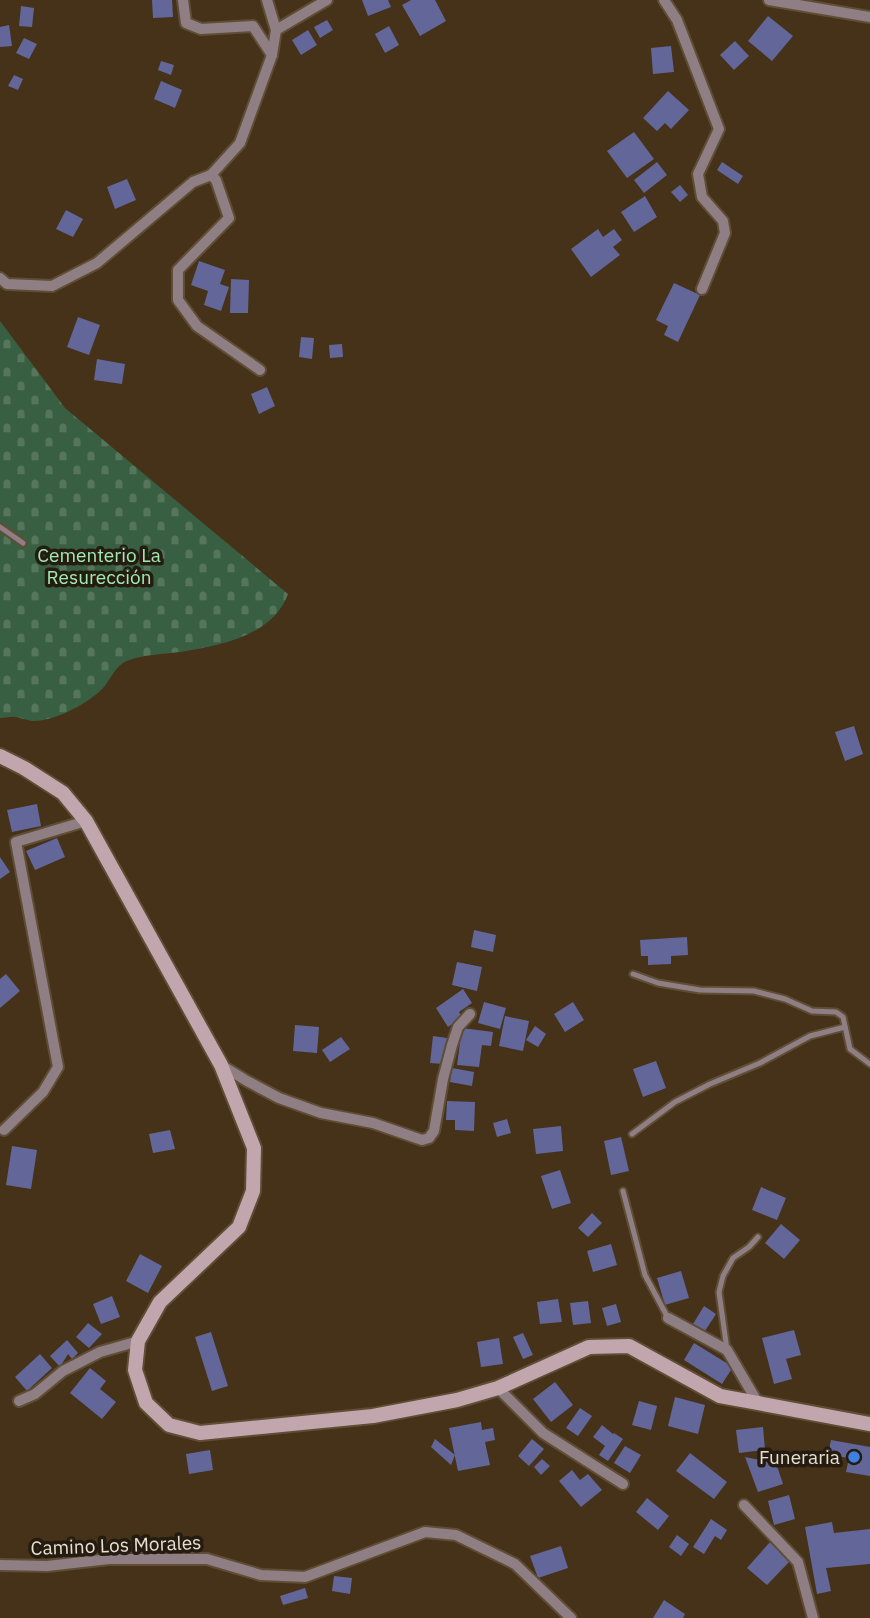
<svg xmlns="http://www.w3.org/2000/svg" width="870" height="1618" viewBox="0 0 870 1618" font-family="'IBM Plex Sans',sans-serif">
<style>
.cemetery{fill:url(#cemetery-stones)}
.building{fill:#636699}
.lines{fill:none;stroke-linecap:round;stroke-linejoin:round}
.lane-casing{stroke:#5f4e35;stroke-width:9}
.street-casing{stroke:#5f4e35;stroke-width:14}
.secondary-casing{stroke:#5f4e35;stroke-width:18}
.lane{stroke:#8f7e83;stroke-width:5}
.street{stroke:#8f7e83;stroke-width:10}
.secondary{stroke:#c1a6ae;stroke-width:14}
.shop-dot{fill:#3f7fe0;stroke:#251c11;stroke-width:2.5}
.labels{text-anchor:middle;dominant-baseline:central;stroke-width:7;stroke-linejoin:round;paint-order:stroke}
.park-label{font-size:19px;fill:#9febb0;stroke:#251c11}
.poi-label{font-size:19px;fill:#eadecf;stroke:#251c11;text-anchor:end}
.street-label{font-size:19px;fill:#eadecf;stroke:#251c11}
</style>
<defs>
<pattern id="cemetery-stones" width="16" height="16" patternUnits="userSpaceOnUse" patternTransform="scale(1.75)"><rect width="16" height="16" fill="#385f41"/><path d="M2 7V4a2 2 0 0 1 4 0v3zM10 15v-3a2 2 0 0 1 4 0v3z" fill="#55765b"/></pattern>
</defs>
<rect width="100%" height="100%" fill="#453218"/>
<path class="cemetery" d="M 0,321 L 65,408 L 288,594 C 273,636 219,646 180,652 C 165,654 136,655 123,663 C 114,669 110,680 103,688 C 88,704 53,722 32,721 C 26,720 21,718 16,717 C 11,716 5,718 0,718 Z"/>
<g class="building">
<polygon points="152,0 172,0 173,17 153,18"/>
<polygon points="362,0 388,0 391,7 368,16"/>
<polygon points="411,0 435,0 446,21 420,36 402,5"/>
<polygon points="21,6 34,8 32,27 19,26"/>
<polygon points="768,16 793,36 772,61 748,41"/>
<polygon points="327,20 333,30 320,38 314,27"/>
<polygon points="9,25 12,46 0,47 0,27"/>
<polygon points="389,26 399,45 385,53 375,34"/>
<polygon points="308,30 317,45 301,55 292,40"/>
<polygon points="24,38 37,44 29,59 16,53"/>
<polygon points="735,41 749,56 734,70 720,55"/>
<polygon points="671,46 674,72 653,74 651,48"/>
<polygon points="161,61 174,65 171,75 158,70"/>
<polygon points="14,75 23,79 18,90 8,86"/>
<polygon points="161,81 182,90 175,108 154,99"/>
<polygon points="668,91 689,110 671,129 665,123 657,131 643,118"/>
<polygon points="634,132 654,159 627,178 607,151"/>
<polygon points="657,162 667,175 644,193 634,180"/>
<polygon points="722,162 743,176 738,184 717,170"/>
<polygon points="127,179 136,200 115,209 107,187"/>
<polygon points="680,185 688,195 680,202 671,192"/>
<polygon points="645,196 657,217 634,232 621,212"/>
<polygon points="66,210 83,219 73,237 56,229"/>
<polygon points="598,229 603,237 614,229 622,240 613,247 620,255 591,277 571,249"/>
<polygon points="199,261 225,270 220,284 229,287 221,311 204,305 208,291 191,285"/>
<polygon points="231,279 249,280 248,313 230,313"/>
<polygon points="674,283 700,295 678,342 664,335 668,326 656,320"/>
<polygon points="78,317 100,325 89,355 67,347"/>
<polygon points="301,337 314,338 312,359 299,357"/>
<polygon points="342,344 343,357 330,358 329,345"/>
<polygon points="97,359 125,364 122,384 94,380"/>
<polygon points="267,387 275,406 259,414 251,394"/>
<polygon points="854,726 863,754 845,761 835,732"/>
<polygon points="37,804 41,826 12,832 7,810"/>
<polygon points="57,838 65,857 35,870 26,851"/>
<polygon points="0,857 10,872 0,879"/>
<polygon points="474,930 496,935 493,952 471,947"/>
<polygon points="687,937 688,955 671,956 671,964 648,965 648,956 641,956 640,940"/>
<polygon points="457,962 482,967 477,991 452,985"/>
<polygon points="6,974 20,991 0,1008 0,979"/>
<polygon points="463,989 472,1003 459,1012 462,1017 448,1027 436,1008"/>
<polygon points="484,1002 506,1008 500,1029 478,1023"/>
<polygon points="573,1002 584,1020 565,1032 554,1014"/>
<polygon points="505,1016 529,1021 523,1051 499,1046"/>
<polygon points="295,1025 319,1027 317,1053 293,1051"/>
<polygon points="535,1026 546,1034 538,1047 526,1040"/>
<polygon points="462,1028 493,1032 491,1046 482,1045 479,1067 457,1065"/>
<polygon points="433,1036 447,1038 444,1064 430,1063"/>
<polygon points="341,1037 350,1049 330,1062 322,1050"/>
<polygon points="656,1061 666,1088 643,1097 633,1069"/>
<polygon points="452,1068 474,1072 472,1086 450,1082"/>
<polygon points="447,1101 475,1102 474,1131 455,1130 455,1120 446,1120"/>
<polygon points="507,1119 511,1133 497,1137 493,1123"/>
<polygon points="561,1126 563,1151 536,1154 533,1129"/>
<polygon points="170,1130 175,1149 153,1153 149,1134"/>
<polygon points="621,1137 629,1171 611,1175 604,1141"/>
<polygon points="12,1146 37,1150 31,1189 6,1185"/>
<polygon points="560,1170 571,1203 552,1209 541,1176"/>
<polygon points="761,1187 786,1198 777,1220 752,1210"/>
<polygon points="592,1213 602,1223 588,1237 578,1228"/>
<polygon points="781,1224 800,1240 784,1259 765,1243"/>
<polygon points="611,1244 617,1265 593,1272 587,1251"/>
<polygon points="140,1254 162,1266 148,1293 126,1281"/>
<polygon points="681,1271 689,1298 665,1305 657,1278"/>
<polygon points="112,1296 120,1317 101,1324 93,1304"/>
<polygon points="558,1299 562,1322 540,1324 537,1302"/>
<polygon points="588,1301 591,1323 573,1325 570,1303"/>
<polygon points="616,1304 621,1322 607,1326 602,1308"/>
<polygon points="704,1306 716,1314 705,1331 693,1324"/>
<polygon points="88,1323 102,1334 89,1348 76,1337"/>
<polygon points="794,1330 801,1355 786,1359 792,1379 774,1384 762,1338"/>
<polygon points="211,1332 228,1386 212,1391 195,1337"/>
<polygon points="523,1333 533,1355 523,1359 513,1337"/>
<polygon points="499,1338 503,1364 481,1367 477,1342"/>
<polygon points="67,1340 78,1353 72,1359 68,1354 60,1367 50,1356"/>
<polygon points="694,1343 733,1367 722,1384 684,1360"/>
<polygon points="40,1354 52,1368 27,1391 15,1377"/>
<polygon points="90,1368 106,1381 100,1389 116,1402 102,1419 70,1393"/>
<polygon points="555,1382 573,1405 551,1422 533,1399"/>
<polygon points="675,1397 705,1405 698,1434 668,1426"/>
<polygon points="639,1401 657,1406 651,1430 632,1425"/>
<polygon points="580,1408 592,1416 578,1436 566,1428"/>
<polygon points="481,1422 482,1430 493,1428 495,1440 485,1442 490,1465 458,1471 449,1428"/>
<polygon points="602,1425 613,1434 614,1433 623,1439 608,1461 599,1455 605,1446 593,1437"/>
<polygon points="763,1427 765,1450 739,1453 736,1430"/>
<polygon points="435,1439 455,1455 451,1465 431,1447"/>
<polygon points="532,1439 544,1449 529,1466 518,1456"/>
<polygon points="831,1440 870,1447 870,1476 846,1472 849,1458 828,1455"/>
<polygon points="625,1446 641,1455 630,1473 614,1463"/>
<polygon points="210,1450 213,1470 189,1474 186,1454"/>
<polygon points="690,1453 727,1482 714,1499 676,1471"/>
<polygon points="745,1457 776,1463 783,1484 758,1492"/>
<polygon points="542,1459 550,1466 541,1475 534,1467"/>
<polygon points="572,1470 580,1480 588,1474 602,1490 581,1507 559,1481"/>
<polygon points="789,1495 795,1519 774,1525 768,1501"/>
<polygon points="647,1498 669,1516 658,1530 636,1512"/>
<polygon points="711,1519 727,1530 721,1540 715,1536 704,1554 693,1547"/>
<polygon points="832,1522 834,1533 870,1529 870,1564 826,1568 831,1591 817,1594 805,1527"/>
<polygon points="677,1535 689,1544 681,1556 669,1547"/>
<polygon points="770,1542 791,1560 767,1585 747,1568"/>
<polygon points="561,1546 568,1568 538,1578 530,1556"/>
<polygon points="334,1576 352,1578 350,1594 332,1591"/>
<polygon points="305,1588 308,1598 283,1605 280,1596"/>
<polygon points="664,1600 685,1614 683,1618 653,1618"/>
</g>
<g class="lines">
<g class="lane-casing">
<g id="lane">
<polyline points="0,527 23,543"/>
<polyline points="633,974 658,983 700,990 754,991 785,999 812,1011 836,1012 843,1017 850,1049 870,1064"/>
<polyline points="632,1134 675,1102 710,1084 760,1063 810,1036 845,1027"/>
<polyline points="623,1191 645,1275 668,1318"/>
<polyline points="727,1350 719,1292 723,1276 733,1258 749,1247 758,1237"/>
</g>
</g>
<g class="street-casing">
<g id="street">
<polyline points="183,0 186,23 201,29 253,26 272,55"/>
<polyline points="267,0 276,30"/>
<polyline points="664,0 677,20 719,129 698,174 702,197 723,221 725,233 702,289"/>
<polyline points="769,0 870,17"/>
<polyline points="211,175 216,180 229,218 178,270 178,300 197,326 260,370"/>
<polyline points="0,278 7,284 52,286 97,263 193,182 211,175 240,143 272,55 276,30 327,0"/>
<polyline points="221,1065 247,1081 279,1098 321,1113 373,1123 422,1140 429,1138 434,1131 443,1079 452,1045 458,1027 470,1014"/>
<polyline points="4,1130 43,1092 58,1067 16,842 86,821"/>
<polyline points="668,1318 727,1350 758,1403"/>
<polyline points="498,1388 543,1433 623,1484"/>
<polyline points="19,1401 35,1394 63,1371 100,1352 139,1341"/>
<polyline points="744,1505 798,1562 813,1618"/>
<polyline points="0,1565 47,1566 109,1559 207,1559 261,1575 305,1577 425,1532 456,1535 515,1564 571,1618"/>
</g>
</g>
<g class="secondary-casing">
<polyline id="secondary" points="0,756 24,768 63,793 86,821 221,1065 254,1148 253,1191 239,1227 160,1302 138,1341 135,1370 146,1403 169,1425 200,1433 373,1416 457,1400 498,1388 589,1347 629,1346 720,1396 870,1424"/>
</g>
<use href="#lane" class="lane"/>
<use href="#street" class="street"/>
<use href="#secondary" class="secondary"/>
</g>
<circle class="shop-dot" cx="854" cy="1457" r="7"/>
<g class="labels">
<g class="park-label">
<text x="99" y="555">Cementerio La<tspan x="99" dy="22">Resurección</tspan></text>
</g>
<g class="poi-label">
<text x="840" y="1457">Funeraria</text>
</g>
<g class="street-label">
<text transform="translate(116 1545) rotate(-2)">Camino Los Morales</text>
</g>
</g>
</svg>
